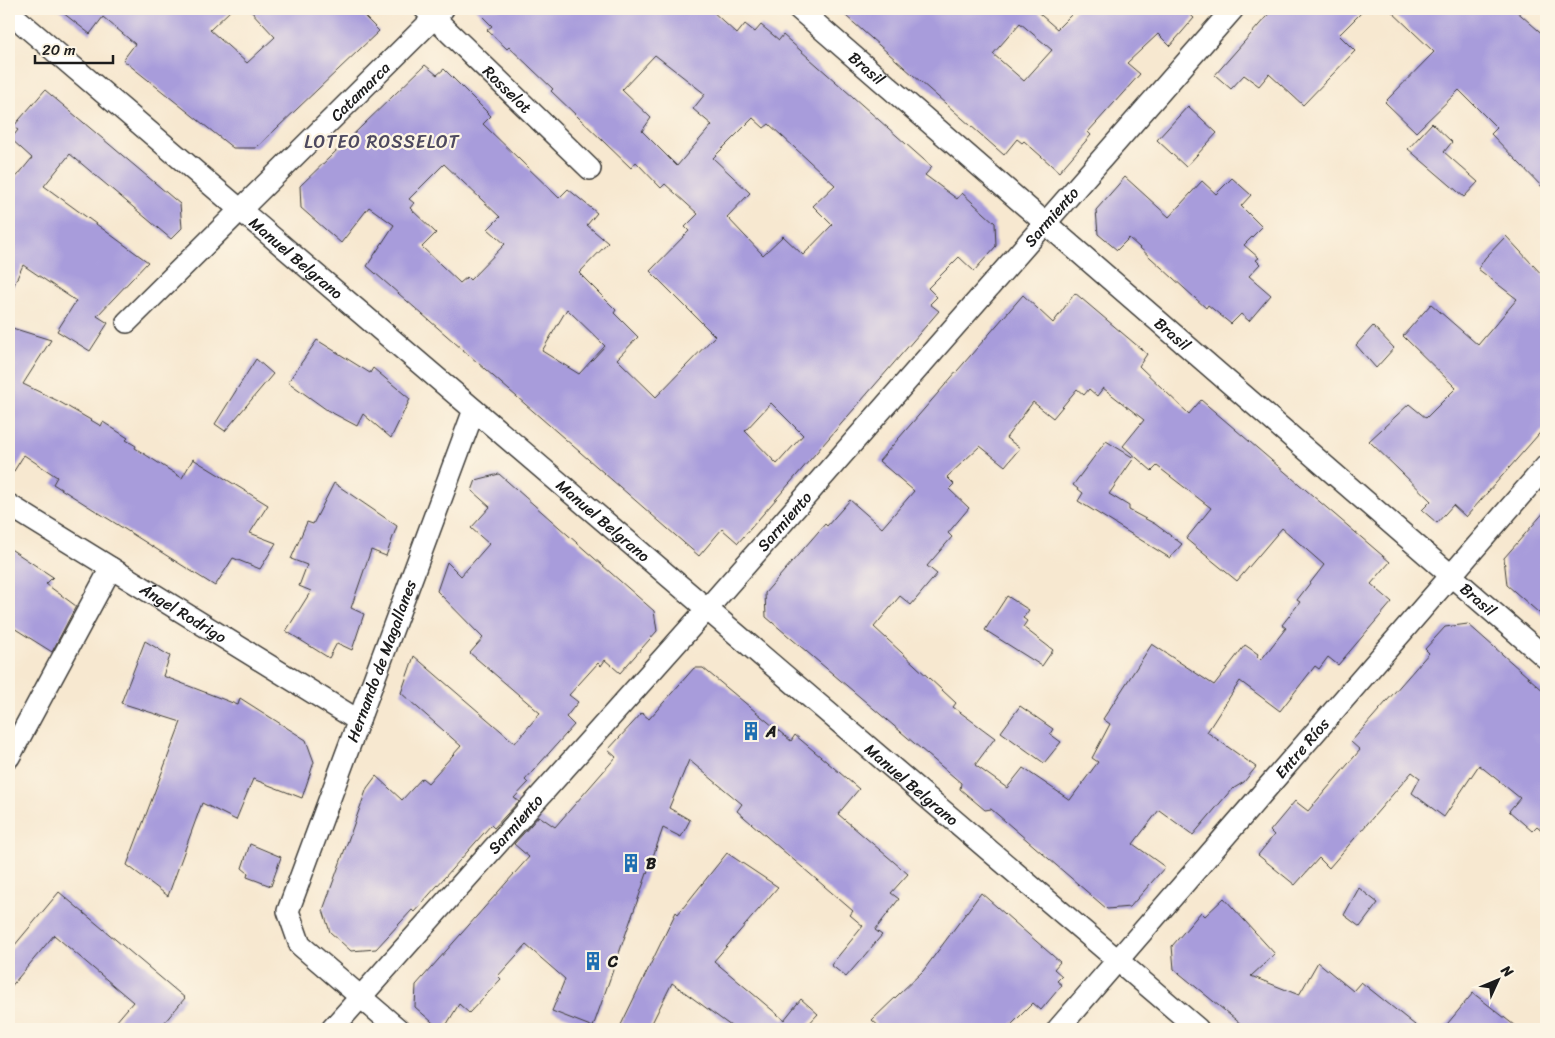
<svg xmlns="http://www.w3.org/2000/svg" width="1555" height="1038" viewBox="0 0 1555 1038" font-family="Sriracha,sans-serif">
<style>
.building{fill:#a89cdb;fill-rule:evenodd}
.lines{fill:none;stroke-linecap:round;stroke-linejoin:round}
.minor-casing{stroke:#3d3b37;stroke-width:24}
.minor{stroke:#fff;stroke-width:21}
.labels{text-anchor:middle;dominant-baseline:central;stroke-width:4.5;stroke-linejoin:round;paint-order:stroke}
.street-label{font-size:16px;fill:#1c1c1c;stroke:#fcf5e5}
.poi-label{font-size:16px;font-weight:bold;fill:#1c1c1c;stroke:#fcf5e5;text-anchor:start}
.neighbourhood-label{font-size:18px;letter-spacing:1px;fill:#4d495f;stroke:#fcf5e5}
</style>
<rect width="100%" height="100%" fill="#fcf5e5"/>
<filter id="ink" filterUnits="userSpaceOnUse"><feTurbulence type="fractalNoise" baseFrequency=".02" numOctaves="2"/><feDisplacementMap in="SourceGraphic" scale="10" xChannelSelector="R" yChannelSelector="G"/><feConvolveMatrix kernelMatrix="1 2 1 2 8 2 1 2 1" color-interpolation-filters="sRGB"/></filter>
<filter id="wash" filterUnits="userSpaceOnUse"><feTurbulence type="fractalNoise" baseFrequency=".0096" numOctaves="4" result="noise"/><feDisplacementMap in="SourceGraphic" scale="20" xChannelSelector="R" yChannelSelector="G"/><feGaussianBlur stdDeviation="1.12" result="paint"/><feColorMatrix in="noise" values="0 0 0 0 0 0 0 0 0 0 0 0 0 0 0 0 0 1.4 0 .05"/><feComposite in="paint" operator="in"/></filter>
<g filter="url(#wash)">
<rect width="100%" height="100%" fill="#f7e8d0"/>
<g id="blocks">
<g class="building">
<polygon points="58,9 232,9 210,30 247,63 275,37 249,9 357,9 379,31 256,148 233,148 123,60 135,44 103,17 90,34"/>
<path d="M 475,9 L 710,9 L 737,34 L 745,24 L 755,32 L 761,25 L 779,40 L 783,35 L 932,167 L 925,175 L 957,199 L 962,193 L 995,223 L 996,246 L 974,271 L 959,257 L 928,288 L 937,297 L 930,304 L 939,311 L 738,543 L 722,529 L 699,556 L 367,266 L 394,225 L 369,207 L 341,243 L 301,208 L 300,186 L 425,65 L 437,75 L 444,69 L 491,116 L 483,124 L 559,198 L 568,189 L 597,213 L 587,225 L 608,243 L 579,273 L 616,310 L 614,313 L 638,337 L 617,359 L 656,397 L 715,336 L 650,271 L 689,231 L 685,227 L 698,214 L 665,184 L 661,188 L 636,162 L 631,168 L 551,91 L 553,89 L 509,47 L 507,49 L 487,30 L 492,26 ZM 655,55 L 705,94 L 693,109 L 712,125 L 677,166 L 642,131 L 651,118 L 622,90 ZM 753,118 L 764,128 L 769,124 L 835,185 L 813,206 L 832,225 L 803,255 L 783,236 L 763,255 L 727,217 L 750,193 L 713,158 ZM 444,164 L 500,217 L 488,229 L 505,244 L 470,280 L 467,277 L 460,283 L 422,247 L 436,233 L 410,208 L 414,203 L 409,199 ZM 567,309 L 605,346 L 579,374 L 542,351 ZM 771,403 L 803,435 L 777,464 L 745,431 Z"/>
<path d="M 838,9 L 1034,9 L 1057,29 L 1077,9 L 1184,9 L 1194,18 L 1170,46 L 1158,34 L 1127,63 L 1140,74 L 1088,132 L 1091,135 L 1059,172 L 1024,141 L 1022,143 L 1017,139 L 1004,155 ZM 1020,23 L 1052,50 L 1024,81 L 993,54 Z"/>
<polygon points="1273,9 1365,9 1339,35 1355,51 1303,105 1269,74 1259,86 1244,75 1231,89 1215,75"/>
<polygon points="1389,9 1514,9 1546,37 1546,191 1491,134 1497,128 1459,90 1416,132 1385,102 1434,52"/>
<polygon points="45,90 180,204 182,228 171,239 70,154 44,186 148,262 97,316 108,323 90,351 57,331 76,301 23,265 9,296 9,186 32,158 11,139 18,130 13,127"/>
<polygon points="1188,106 1217,133 1186,167 1157,140"/>
<polygon points="1432,123 1452,142 1444,152 1478,182 1464,197 1408,149"/>
<polygon points="1125,177 1169,217 1202,181 1216,194 1232,178 1251,195 1241,206 1262,227 1244,245 1259,258 1256,260 1260,264 1249,276 1271,295 1249,321 1241,314 1231,324 1208,305 1206,308 1129,238 1117,250 1098,234 1096,210"/>
<polygon points="1506,236 1546,279 1546,426 1466,517 1453,505 1437,523 1422,510 1431,501 1369,441 1409,404 1426,418 1456,388 1403,336 1431,304 1478,345 1517,299 1478,269 1485,258"/>
<path d="M 1075,293 L 1147,354 L 1139,366 L 1189,414 L 1201,400 L 1390,562 L 1371,584 L 1392,602 L 1338,665 L 1328,657 L 1319,669 L 1315,666 L 1280,711 L 1240,681 L 1207,732 L 1256,767 L 1244,782 L 1231,790 L 1193,835 L 1159,810 L 1133,844 L 1165,867 L 1130,907 L 1107,909 L 991,809 L 985,810 L 960,789 L 961,783 L 766,617 L 765,593 L 825,524 L 827,526 L 850,500 L 882,528 L 914,491 L 879,461 L 1023,295 L 1053,323 ZM 1103,388 L 1144,420 L 1123,446 L 1152,471 L 1157,466 L 1211,508 L 1186,539 L 1237,581 L 1282,528 L 1324,565 L 1297,600 L 1300,602 L 1282,625 L 1286,628 L 1261,660 L 1257,656 L 1258,654 L 1245,645 L 1214,685 L 1152,644 L 1103,719 L 1110,724 L 1092,758 L 1098,762 L 1070,800 L 1023,768 L 1007,788 L 975,765 L 995,738 L 953,707 L 956,703 L 874,627 L 900,596 L 911,605 L 937,574 L 927,566 L 952,537 L 948,533 L 969,508 L 949,489 L 954,484 L 947,477 L 980,446 L 1005,466 L 1020,448 L 1006,438 L 1033,402 L 1053,418 L 1077,389 L 1084,395 L 1089,389 L 1097,396 Z"/>
<polygon points="1373,326 1394,348 1376,368 1356,345"/>
<polygon points="9,327 51,340 23,384 58,401 101,426 103,422 128,438 126,440 136,446 135,448 182,478 193,459 268,505 250,533 276,543 260,569 233,558 215,586 53,484 57,477 24,455 9,479"/>
<polygon points="317,340 370,373 373,368 410,399 391,438 363,414 357,426 327,410 288,382"/>
<polygon points="256,359 273,374 225,431 215,424"/>
<polygon points="1106,441 1134,458 1109,494 1129,506 1129,510 1155,524 1182,544 1170,558 1078,501 1083,493 1073,485"/>
<polygon points="499,474 654,611 657,631 620,673 605,660 601,666 598,663 569,695 578,702 566,717 574,725 525,780 528,783 514,798 519,801 494,828 491,825 414,912 412,910 376,949 351,951 330,932 323,910 367,788 376,776 402,800 422,778 428,783 461,746 401,693 414,656 515,743 540,713 470,653 483,638 437,591 447,562 461,576 489,544 471,528 490,507 472,491 476,480"/>
<polygon points="334,483 397,526 386,556 371,550 351,608 364,614 352,650 337,643 329,658 286,631 311,591 299,586 307,565 291,559 307,522 313,524"/>
<polygon points="1546,510 1546,619 1507,585 1504,558"/>
<polygon points="9,548 53,577 46,584 76,606 52,652 9,625"/>
<polygon points="1007,596 1029,610 1023,618 1027,621 1023,627 1053,650 1042,666 985,630"/>
<polygon points="1468,624 1546,693 1546,834 1537,826 1532,831 1509,811 1520,798 1479,765 1444,817 1412,793 1420,778 1412,772 1329,868 1319,858 1295,885 1258,855 1274,835 1270,831 1295,801 1308,811 1360,750 1351,742 1429,653 1425,649 1445,627"/>
<polygon points="145,641 170,656 163,676 238,705 240,698 306,740 314,762 302,798 253,779 236,820 202,803 168,896 127,865 181,722 121,703"/>
<polygon points="694,668 703,668 791,741 795,735 859,789 838,814 908,874 891,893 899,899 875,930 882,935 846,977 831,965 863,926 850,915 853,911 737,811 742,804 689,760 669,808 690,820 681,837 663,828 593,1027 552,1011 565,979 526,945 498,976 501,979 469,1013 459,1004 444,1029 440,1029 415,1007 416,985 529,857 514,844 539,816 555,827 616,757 608,750 642,713 649,719"/>
<polygon points="1020,706 1053,729 1050,734 1061,742 1044,763 1001,732"/>
<polygon points="250,844 281,857 271,886 247,877 248,873 242,868"/>
<polygon points="727,853 778,887 714,961 784,1020 801,999 818,1014 804,1029 735,1029 672,983 649,1029 619,1029 676,912 678,914"/>
<polygon points="1359,888 1378,903 1360,927 1344,915"/>
<polygon points="59,892 185,998 159,1029 110,1029 133,1002 54,935 9,989 9,952"/>
<polygon points="981,893 1060,962 1054,969 1062,976 1057,981 1062,985 1041,1010 1033,1003 1007,1029 882,1029 872,1020 923,971"/>
<polygon points="1224,898 1275,954 1251,976 1299,995 1318,962 1353,991 1361,982 1420,1029 1247,1029 1174,969 1172,946 1201,912 1205,916"/>
<polygon points="1473,993 1519,1029 1443,1029"/>
</g>
</g>
</g>
<g filter="url(#ink)">
<use href="#blocks" fill-opacity="0" stroke="#3d3b37" stroke-width="1"/>
<g class="lines">
<g class="minor-casing">
<g id="minor">
<path id="s1" d="M 425,9 L 590,169"/>
<path id="s2" d="M 799,9 L 1546,658"/>
<path id="s3" d="M 9,12 L 1198,1029"/>
<path id="s4" d="M 127,322 L 443,9"/>
<path id="s5" d="M 9,505 L 359,721"/>
<polyline points="9,757 111,568"/>
<path id="s6" d="M 332,1029 L 707,609 L 1233,9"/>
<path id="s7" d="M 398,1029 L 300,945 L 288,911 L 474,410"/>
<path id="s8" d="M 1058,1029 L 1546,466"/>
</g>
</g>
<use href="#minor" class="minor"/>
</g>
</g>
<defs>
<g id="building-bare" transform="scale(1.5)"><path d="M-4-6H4V6H1V3H-1V6H-4ZM-2.5-4.3h1.7v1.8h-1.7ZM.8-4.3h1.7v1.8H.8ZM-2.5-1h1.7V.8h-1.7ZM.8-1h1.7V.8H.8Z" fill="#1f6fb2" stroke="#fcf5e5" stroke-width="2.5" paint-order="stroke"/></g>
</defs>
<g fill-rule="evenodd">
<use href="#building-bare" x="751" y="731"/>
<use href="#building-bare" x="631" y="863"/>
<use href="#building-bare" x="593" y="961"/>
</g>
<g class="labels">
<g class="street-label">
<text stroke="none"><textPath href="#s2" startOffset="90">Brasil</textPath></text>
<text stroke="none"><textPath href="#s1" startOffset="115">Rosselot</textPath></text>
<text stroke="none"><textPath href="#s4" startOffset="328">Catamarca</textPath></text>
<text stroke="none"><textPath href="#s6" startOffset="1085">Sarmiento</textPath></text>
<text stroke="none"><textPath href="#s3" startOffset="378">Manuel Belgrano</textPath></text>
<text stroke="none"><textPath href="#s2" startOffset="495">Brasil</textPath></text>
<text stroke="none"><textPath href="#s3" startOffset="782">Manuel Belgrano</textPath></text>
<text stroke="none"><textPath href="#s6" startOffset="680">Sarmiento</textPath></text>
<text stroke="none"><textPath href="#s2" startOffset="900">Brasil</textPath></text>
<text stroke="none"><textPath href="#s5" startOffset="205">Ángel Rodrigo</textPath></text>
<text stroke="none"><textPath href="#s7" startOffset="432">Hernando de Magallanes</textPath></text>
<text stroke="none"><textPath href="#s8" startOffset="372">Entre Ríos</textPath></text>
<text stroke="none"><textPath href="#s3" startOffset="1188">Manuel Belgrano</textPath></text>
<text stroke="none"><textPath href="#s6" startOffset="275">Sarmiento</textPath></text>
</g>
<g class="poi-label">
<text x="766" y="731">A</text>
<text x="646" y="863">B</text>
<text x="608" y="961">C</text>
</g>
<g class="neighbourhood-label">
<text x="382" y="142">LOTEO ROSSELOT</text>
</g>
</g>
<rect width="1555" height="1038" fill="none" stroke="#fcf5e5" stroke-width="30"/>
<g transform="translate(1498 980) rotate(46)" stroke="#fcf5e5" stroke-width="4" paint-order="stroke">
<path d="M0-4L9 19L0 12L-9 19Z" fill="#1c1c1c"/>
<text y="-8" font-size="14" font-weight="bold" text-anchor="middle" fill="#1c1c1c">N</text>
</g>
<path d="M35 55v8h78v-8" fill="none" stroke="#1c1c1c" stroke-width="2.5"/>
<text x="42" y="55" font-size="15" fill="#1c1c1c" stroke="#fcf5e5" stroke-width="4" paint-order="stroke">20 m</text>
</svg>
